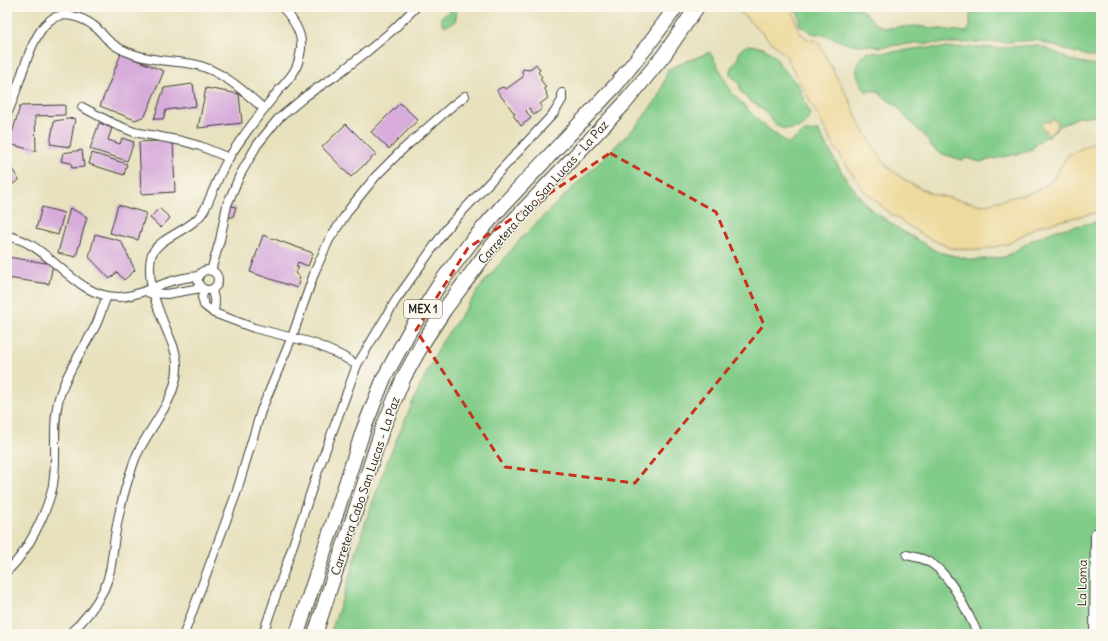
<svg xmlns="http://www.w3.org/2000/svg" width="1108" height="641" viewBox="0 0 1108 641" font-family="Delius,sans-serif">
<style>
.green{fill:#82cc89;stroke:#4f7452}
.sand{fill:#eeda9e;stroke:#857b5d}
.building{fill:#d7acdb}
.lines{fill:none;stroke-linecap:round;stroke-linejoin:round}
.minor-casing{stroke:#3a3a34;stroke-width:10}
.trunk-casing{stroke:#3a3a34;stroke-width:16}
.minor{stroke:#fff;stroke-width:8}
.trunk{stroke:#fff;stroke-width:14}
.marked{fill:none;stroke:#c8321e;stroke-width:3;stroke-dasharray:8 5;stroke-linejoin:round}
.labels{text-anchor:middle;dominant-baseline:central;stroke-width:3;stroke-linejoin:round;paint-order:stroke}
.shield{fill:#fbf7ec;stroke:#5f5e5a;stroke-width:1}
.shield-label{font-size:11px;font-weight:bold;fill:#1c1c1c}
.street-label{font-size:12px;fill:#1c1c1c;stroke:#fbf7ec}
</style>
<rect width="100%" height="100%" fill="#fbf7ec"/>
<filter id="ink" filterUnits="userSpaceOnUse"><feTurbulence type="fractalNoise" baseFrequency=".025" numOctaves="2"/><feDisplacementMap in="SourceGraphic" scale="8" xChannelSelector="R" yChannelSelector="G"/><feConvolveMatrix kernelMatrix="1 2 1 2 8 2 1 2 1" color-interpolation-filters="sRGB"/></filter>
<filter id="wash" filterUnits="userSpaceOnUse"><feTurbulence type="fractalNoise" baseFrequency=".012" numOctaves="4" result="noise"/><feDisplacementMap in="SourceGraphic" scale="16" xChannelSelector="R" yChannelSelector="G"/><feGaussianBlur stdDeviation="0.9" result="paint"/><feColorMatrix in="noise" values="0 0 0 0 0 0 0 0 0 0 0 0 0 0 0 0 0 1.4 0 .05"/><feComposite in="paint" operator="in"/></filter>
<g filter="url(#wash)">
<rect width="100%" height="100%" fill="#e7e1be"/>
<g class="green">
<polygon points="793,7 857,7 867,14 874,23 885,28 915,26 967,32 970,27 970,7 1101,7 1101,59 1069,51 1036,40 1009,42 908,44 880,47 848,44 827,36 812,33 799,25 799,15"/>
<polygon points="453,9 457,12 455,22 446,26 442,24 441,17"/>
<path d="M 750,45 L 764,48 L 775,56 L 780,65 L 798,85 L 810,114 L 806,124 C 798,128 791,131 782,128 C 773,125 769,115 762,109 C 755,104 745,99 741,91 C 740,88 740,85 738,82 C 735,79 731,77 730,73 C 729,66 735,65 737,60 C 740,51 740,47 750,45 Z"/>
<path d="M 1037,45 L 1062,55 L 1069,60 L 1101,66 L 1101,115 L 1078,117 L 1058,127 L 1049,137 L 1043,138 L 1032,149 L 1021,153 L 980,162 L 966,158 L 962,160 L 939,153 L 930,145 L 926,137 L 907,119 L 897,106 L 881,95 L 879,91 L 866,91 C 856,78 851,63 867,52 L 884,53 L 921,48 L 981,47 L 997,48 Z"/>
<polygon points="710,52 732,93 761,123 788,144 804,132 818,131 844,176 868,207 896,227 938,252 973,260 1005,257 1032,240 1057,230 1101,221 1101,634 330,634 346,588 364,526 389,457 415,397 442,342 484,282 524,235 636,126 659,97 668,69"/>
</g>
<g class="sand">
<path d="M 735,7 L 789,7 C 796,14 796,22 798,31 L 806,38 L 818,42 L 849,99 L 859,122 L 874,148 L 888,167 L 906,181 L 932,194 L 982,205 L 1034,192 L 1052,181 L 1068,155 L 1101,139 L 1101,211 L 1094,213 L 1038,226 L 1008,244 L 979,250 L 951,248 L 924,236 L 891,214 L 864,191 L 835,148 L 786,56 Z"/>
<path d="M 1052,119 L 1056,121 L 1058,123 C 1057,128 1051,135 1046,135 L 1045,134 L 1046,130 L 1042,128 L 1042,124 L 1044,122 L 1050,122 Z"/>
</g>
<g id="blocks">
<g class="building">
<polygon points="121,54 164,71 145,116 135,120 100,106"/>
<polygon points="536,64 540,70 538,72 542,77 540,79 546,87 544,88 547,93 546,94 548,98 540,104 543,108 534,115 529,108 526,111 531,118 521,126 513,115 515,114 497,91 498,89 503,87 506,89 523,77 522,72 523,69 529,70"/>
<polygon points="193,84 196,106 166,110 163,119 154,119 164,88"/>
<polygon points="206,88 239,94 242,123 198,128"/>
<polygon points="400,103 418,120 389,149 371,132"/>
<polygon points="65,105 65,115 35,116 36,151 9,144 20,106"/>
<polygon points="75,118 70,147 50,144 54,121"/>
<polygon points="99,123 112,128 108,140 120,144 122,138 134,142 127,161 90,149"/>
<polygon points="346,124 376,154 351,177 322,147"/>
<polygon points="173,140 175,192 141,194 139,142"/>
<polygon points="82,150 84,167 72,168 71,163 61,161 63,153"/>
<polygon points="92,153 127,164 124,175 89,164"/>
<polygon points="7,161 19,180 7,188"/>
<polygon points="118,205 146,213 138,240 110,233"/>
<polygon points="227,205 236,207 233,217 224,217"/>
<polygon points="42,207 64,213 58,235 36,229"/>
<polygon points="70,208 87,217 76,257 58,253"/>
<polygon points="159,208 170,218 161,228 150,218"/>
<polygon points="95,234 121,241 135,270 124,280 117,272 110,279 89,257"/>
<polygon points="263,235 313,253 308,266 298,262 296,267 299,268 295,273 300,278 297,288 250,272"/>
<polygon points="7,257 53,264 49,284 7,278"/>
</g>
</g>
</g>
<g filter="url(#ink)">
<use href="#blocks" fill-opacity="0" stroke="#3a3a34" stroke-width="1"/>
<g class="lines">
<g class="minor-casing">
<g id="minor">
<polyline points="82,107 114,124 134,132 182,141 200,146 229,158"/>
<path d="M 7,114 C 19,90 29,37 49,21 C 62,10 82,17 94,26 C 100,30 104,37 109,41 C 116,47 124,51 133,54 C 152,61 173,61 193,64 C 220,69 244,91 264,109"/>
<path d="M 7,236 C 51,243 72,298 120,297 C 139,296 154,286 172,281 C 181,278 190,277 199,276"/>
<circle cx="208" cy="280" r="10"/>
<polyline points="211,271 220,240 227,205 240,175 257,145 278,119 307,95 338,74 369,50 394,29 416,7"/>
<polyline points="204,290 202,297 204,305 214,313 254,328 313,343 342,356 357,365"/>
<polyline points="212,290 215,303 214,313"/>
<polyline points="149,293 167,294 201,288"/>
<path d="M 907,555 C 912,557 919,557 925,560 C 950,570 966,611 978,634"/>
<path d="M 7,571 C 27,554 52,504 54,477 C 57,452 52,424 59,398 C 66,373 84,348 96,325 C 100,316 103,306 107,296"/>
<path d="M 69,634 C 83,622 96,605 104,589 C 112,572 112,554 115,536 C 119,510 126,484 135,459 C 147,429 176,402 177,369 C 178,355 172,343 167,331 C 159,312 150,290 150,269 C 150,264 150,259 152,254 C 159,238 187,231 199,217 C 205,211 208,203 211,195 C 217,182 222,168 230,156 C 243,135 259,115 275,95 C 281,87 290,79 295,70 C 298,64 300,56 301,49 C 303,33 293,19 283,8"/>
<polyline points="184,634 236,494 261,411 292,337 315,271 329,240 350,208 376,176 402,150 452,106 465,96"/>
<polyline points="263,634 319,468 357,365 396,300 447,228 554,113 562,100 562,93"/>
<polyline points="1094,634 1095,533"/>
</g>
</g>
<g class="trunk-casing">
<g id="trunk">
<polyline points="297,634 364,428 384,378 409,332 441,282 471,242 504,204 615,86 648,45 676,7"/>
<polyline points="315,634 382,430 404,377 424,341 445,309 490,248 515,219 624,104 664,55 697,7"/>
</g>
</g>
<use href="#minor" class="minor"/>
<use href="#trunk" class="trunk"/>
</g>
</g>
<path class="marked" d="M 610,153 L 716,212 L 764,325 L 635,483 L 505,467 L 416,330 L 468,248 Z"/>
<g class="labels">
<rect class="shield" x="404" y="300" width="38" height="18" rx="3"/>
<g class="shield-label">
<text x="423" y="309">MEX 1</text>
</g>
<g class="street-label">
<text transform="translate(543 192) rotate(-48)">Carretera Cabo San Lucas - La Paz</text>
<text transform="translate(365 486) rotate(-71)">Carretera Cabo San Lucas - La Paz</text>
<text transform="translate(1082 583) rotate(-89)">La Loma</text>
</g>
</g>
<rect width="1108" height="641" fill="none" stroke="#fbf7ec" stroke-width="24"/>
</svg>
